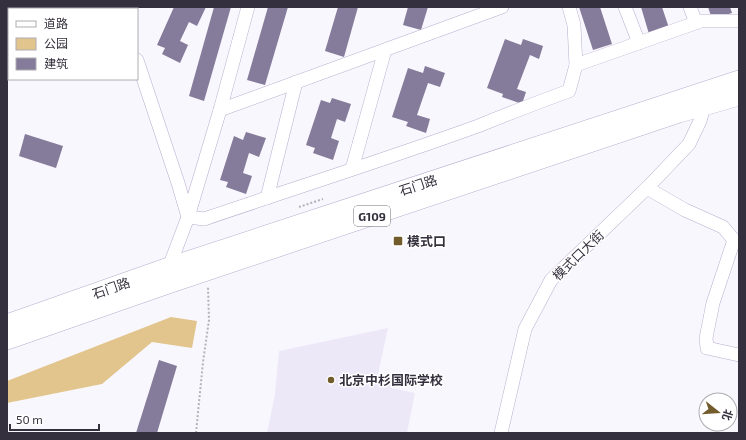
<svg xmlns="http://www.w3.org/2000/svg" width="746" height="440" viewBox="0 0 746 440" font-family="'Exo 2','Noto Sans SC',sans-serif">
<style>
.built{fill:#ede8f8}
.green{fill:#e2c58c}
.building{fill:#857b9a}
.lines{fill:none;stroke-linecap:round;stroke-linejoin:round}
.minor-casing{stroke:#b9aecf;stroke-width:14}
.highway-casing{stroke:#b9aecf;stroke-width:20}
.path{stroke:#b4b1ba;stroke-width:2;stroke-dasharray:2 2;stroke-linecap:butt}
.minor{stroke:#fff;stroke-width:13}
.highway{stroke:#fff;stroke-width:19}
.poi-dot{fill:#735c2c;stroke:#fff;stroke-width:1.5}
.labels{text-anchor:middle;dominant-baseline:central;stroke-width:3;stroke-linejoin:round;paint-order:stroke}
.shield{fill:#fff;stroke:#726e77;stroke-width:1}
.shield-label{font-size:12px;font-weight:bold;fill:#35303d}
.street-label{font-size:13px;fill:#35303d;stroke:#fff}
.poi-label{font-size:13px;font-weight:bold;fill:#35303d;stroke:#fff;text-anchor:start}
</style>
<rect width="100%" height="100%" fill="#f9f7fe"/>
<polygon class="built" points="388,328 377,379 393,382 391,388 415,393 407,433 267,433 275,394 279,351"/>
<polygon class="green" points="171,317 197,321 192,348 152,342 102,384 7,403 7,381"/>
<g class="building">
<polygon points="174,7 206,7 197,26 189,22 180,41 188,45 180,63 162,54 165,48 157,45"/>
<polygon points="214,7 231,7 204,101 189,96"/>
<polygon points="268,7 288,7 265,85 247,80"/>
<polygon points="338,7 358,7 344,57 325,51"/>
<polygon points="408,7 428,7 421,30 403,25"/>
<polygon points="579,7 600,7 612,44 593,50"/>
<polygon points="641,7 662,7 669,28 649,34"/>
<polygon points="708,7 730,7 732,13 712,19"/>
<polygon points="505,39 521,45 523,39 543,46 539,59 530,55 517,89 526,92 522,104 502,97 503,94 487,88"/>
<polygon points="425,66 445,73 440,87 428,83 417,115 430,119 426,133 406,126 408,122 392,117 408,68 423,73"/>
<polygon points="332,98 351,104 345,122 337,119 331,138 339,141 333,160 313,153 315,148 306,145 321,100 330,103"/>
<polygon points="246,132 266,138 259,157 249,153 243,173 252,176 246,194 226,187 228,182 220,180 234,136 243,140"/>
<polygon points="25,134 63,146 56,168 19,156"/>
<polygon points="159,360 177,366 157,433 136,433"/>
</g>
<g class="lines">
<g class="minor-casing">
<g id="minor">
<polyline points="119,7 120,9"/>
<polyline points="625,7 639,43"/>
<polyline points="690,7 696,23"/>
<path d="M 137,60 L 178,183 L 188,217 L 204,219 C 295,188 387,159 478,126 C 508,114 538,102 569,91 L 576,65 L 574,25 L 569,7"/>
<polyline points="576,65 701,21 739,21"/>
<polyline points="220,110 502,7"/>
<polyline points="352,169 385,50"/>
<polyline points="647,188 685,210 723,227 734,240 713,303 706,338 707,348 739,355"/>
<polyline points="267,198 296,82"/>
<polyline points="169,272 169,267 188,217 220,110 248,7"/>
<polyline points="501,433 525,329 551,280 647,188 689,144 700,121 704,107"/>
</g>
</g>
<g class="highway-casing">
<g id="highway">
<polyline points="7,324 169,267 739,80"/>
<polyline points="7,340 168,284 679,113 739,96"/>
</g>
</g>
<g class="path">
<polyline points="7,9 9,9"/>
<polyline points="299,207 323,199"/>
<polyline points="196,433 203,362 209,320 208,287"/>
</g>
<use href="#minor" class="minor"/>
<use href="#highway" class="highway"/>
</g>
<g class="poi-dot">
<rect x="393" y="236" width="10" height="10" rx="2"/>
<circle cx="331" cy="380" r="4"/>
</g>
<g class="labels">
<rect class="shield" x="354" y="206" width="36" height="20" rx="3"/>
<g class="shield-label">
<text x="372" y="216">G109</text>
</g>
<g class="street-label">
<text transform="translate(418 185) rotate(-18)">石门路</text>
<text transform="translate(578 255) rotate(-44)">模式口大街</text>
<text transform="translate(111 288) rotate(-19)">石门路</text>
</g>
<g class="poi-label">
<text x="407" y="241">模式口</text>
<text x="339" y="380">北京中杉国际学校</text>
</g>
</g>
<rect width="746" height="440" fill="none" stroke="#35303d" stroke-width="16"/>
<rect x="8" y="8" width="130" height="72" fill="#ffffff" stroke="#aeacb1"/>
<rect x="16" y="21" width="20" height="6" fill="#ffffff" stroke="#aeacb1"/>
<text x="44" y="28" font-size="12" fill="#35303d">道路</text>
<rect x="16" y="38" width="20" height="12" fill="#e2c58c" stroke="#aeacb1"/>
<text x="44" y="48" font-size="12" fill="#35303d">公园</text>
<rect x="16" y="58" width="20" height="12" fill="#857b9a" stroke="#aeacb1"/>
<text x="44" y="68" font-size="12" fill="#35303d">建筑</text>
<g transform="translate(718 412) rotate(107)"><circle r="19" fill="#ffffff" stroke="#aeacb1"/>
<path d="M0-3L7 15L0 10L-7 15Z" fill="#735c2c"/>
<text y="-6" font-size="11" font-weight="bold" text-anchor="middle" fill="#35303d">北</text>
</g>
<path d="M10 424v6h89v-6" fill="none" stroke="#35303d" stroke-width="2"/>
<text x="16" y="424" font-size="12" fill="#35303d" stroke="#ffffff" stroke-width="3" paint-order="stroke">50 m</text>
</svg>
